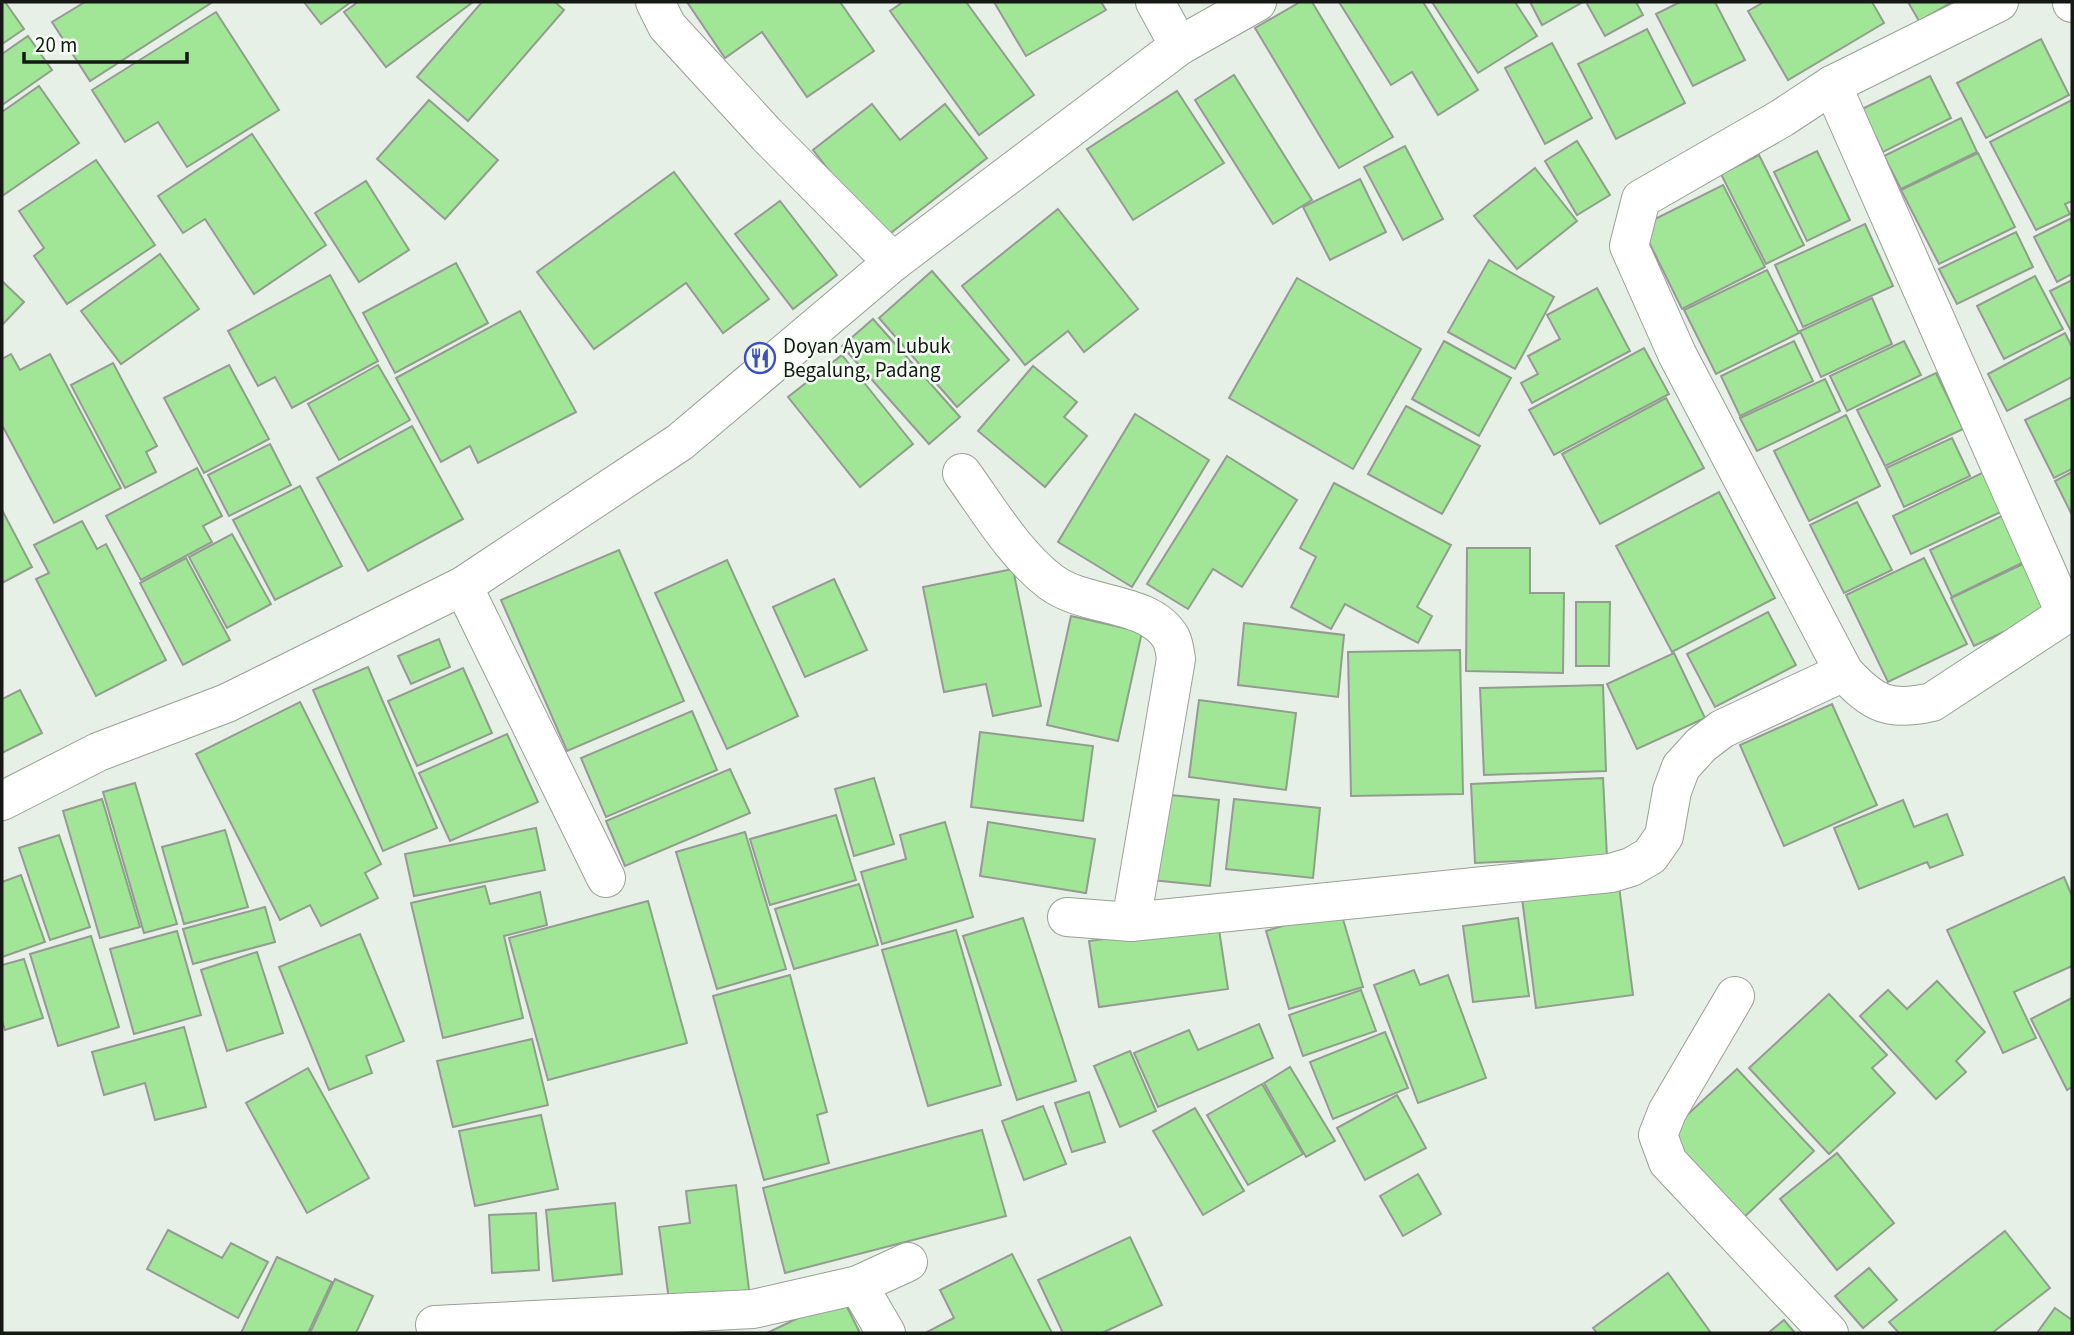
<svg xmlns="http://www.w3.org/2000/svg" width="2074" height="1335" viewBox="0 0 2074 1335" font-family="'Source Sans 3',sans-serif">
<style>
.building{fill:#a1e597;stroke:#949c92;stroke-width:2}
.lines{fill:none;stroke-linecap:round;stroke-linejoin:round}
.minor-casing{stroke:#98a097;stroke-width:40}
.secondary-casing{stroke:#98a097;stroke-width:40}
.minor{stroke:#fff;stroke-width:38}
.secondary{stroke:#fff;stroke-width:38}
.labels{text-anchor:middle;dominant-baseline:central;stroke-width:5;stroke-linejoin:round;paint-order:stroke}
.poi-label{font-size:21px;fill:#151815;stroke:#f4fdf3;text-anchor:start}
</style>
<rect width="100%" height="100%" fill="#e7f0e6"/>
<g class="building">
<polygon points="2,2 5,2 24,29 2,44"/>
<polygon points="85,2 210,2 211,3 90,81 52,22"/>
<polygon points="304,2 351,2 321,24"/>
<polygon points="358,2 473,2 386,67 344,12"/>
<polygon points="482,2 555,2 564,10 468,121 417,77"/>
<polygon points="687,2 840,2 874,51 807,97 762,32 725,58"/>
<polygon points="903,2 966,2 1034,95 979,135 890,11"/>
<polygon points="994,2 1101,2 1106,10 1026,56"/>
<polygon points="1300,2 1312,2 1393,137 1339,168 1255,28"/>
<polygon points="1339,2 1423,2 1478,90 1438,115 1412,72 1391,85"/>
<polygon points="1432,2 1515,2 1537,36 1478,73"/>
<polygon points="1530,2 1583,2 1542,25"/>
<polygon points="1586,2 1636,2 1643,15 1605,36"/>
<polygon points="1680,2 1715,2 1745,60 1693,86 1656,14"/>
<polygon points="1764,2 1872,2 1884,23 1788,80 1748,11"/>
<polygon points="1908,2 1952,2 1919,21"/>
<polygon points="216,12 279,110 187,167 158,122 125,142 92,90"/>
<polygon points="1647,29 1685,103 1616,139 1578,64"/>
<polygon points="28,36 52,70 2,105 2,54"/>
<polygon points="2041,39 2069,95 1986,138 1957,83"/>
<polygon points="1552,43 1592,118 1545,144 1505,68"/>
<polygon points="1234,75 1312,200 1273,224 1195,100"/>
<polygon points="1930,76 1951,118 1883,152 1862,109"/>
<polygon points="39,86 79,143 2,196 2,112"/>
<polygon points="1177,91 1224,163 1133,220 1087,149"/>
<polygon points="429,100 498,160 445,219 377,159"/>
<polygon points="2072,100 2072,201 2065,204 2070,214 2036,230 1990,142"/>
<polygon points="872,104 900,140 945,104 987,158 883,239 813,150"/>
<polygon points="1961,118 1977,152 1901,189 1884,156"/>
<polygon points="252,134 326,245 254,294 205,219 183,233 158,196"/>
<polygon points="1577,141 1610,195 1577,215 1545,161"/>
<polygon points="1405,146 1443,219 1403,240 1364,167"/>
<polygon points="1817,151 1850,220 1807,241 1774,172"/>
<polygon points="1978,153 2015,227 1939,264 1901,190"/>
<polygon points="1759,155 1804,245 1766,264 1721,174"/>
<polygon points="96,160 155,245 67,304 34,256 44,248 19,211"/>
<polygon points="1535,168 1577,221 1517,269 1474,216"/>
<polygon points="674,172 769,299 723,333 686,283 594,349 537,272"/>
<polygon points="1360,179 1386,232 1330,260 1303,207"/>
<polygon points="366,181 409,250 359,282 315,213"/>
<polygon points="1723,185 1765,267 1682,309 1641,226"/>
<polygon points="780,201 837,275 793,309 735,234"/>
<polygon points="1058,209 1138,309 1084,352 1068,331 1025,365 962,286"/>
<polygon points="2070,219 2072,224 2072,274 2057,282 2034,237"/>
<polygon points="1865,224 1893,286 1803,327 1775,265"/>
<polygon points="2016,232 2033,267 1957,304 1939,269"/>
<polygon points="160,254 199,309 121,364 81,311"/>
<polygon points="1489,260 1554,297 1515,369 1448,332"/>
<polygon points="456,263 488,323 395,373 363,313"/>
<polygon points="1767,270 1799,333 1716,374 1684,310"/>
<polygon points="932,271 1009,360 957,407 879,318"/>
<polygon points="330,275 378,361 292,408 275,377 258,386 228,331"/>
<polygon points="2035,276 2063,329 2004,359 1977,306"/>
<polygon points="1297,278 1421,349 1353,469 1229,398"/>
<polygon points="2072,280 2072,333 2050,291"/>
<polygon points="2,281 24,302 2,325"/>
<polygon points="1597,288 1630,351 1532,403 1521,383 1538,374 1528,356 1560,339 1547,315"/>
<polygon points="1872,298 1892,344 1821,377 1800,331"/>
<polygon points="520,311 576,412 478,463 470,446 441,462 396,378"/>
<polygon points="873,319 960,417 929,444 842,346"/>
<polygon points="2065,333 2072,347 2072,377 2007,411 1988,374"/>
<polygon points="1444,341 1511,378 1479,436 1412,399"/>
<polygon points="1794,341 1813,381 1740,416 1721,376"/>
<polygon points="1904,341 1921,375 1847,411 1830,376"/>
<polygon points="1644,348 1669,394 1554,455 1529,410"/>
<polygon points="11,354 20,370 50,354 121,488 54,523 2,425 2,359"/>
<polygon points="842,355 913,444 860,487 788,397"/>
<polygon points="113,363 157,446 146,452 156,472 125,488 71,385"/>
<polygon points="229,365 269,439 204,473 164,398"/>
<polygon points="378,365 410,420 339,460 308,404"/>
<polygon points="1033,366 1077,402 1064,417 1087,436 1045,487 978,431"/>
<polygon points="1936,373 1963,429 1885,466 1857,410"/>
<polygon points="1825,379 1840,411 1757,451 1740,418"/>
<polygon points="2072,397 2072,469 2054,478 2025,420"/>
<polygon points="1666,398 1704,468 1600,524 1562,454"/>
<polygon points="1406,406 1480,446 1442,514 1368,474"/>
<polygon points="1135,414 1209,460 1132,587 1058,542"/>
<polygon points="1846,415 1880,486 1809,521 1774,451"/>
<polygon points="412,426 463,519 368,571 317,478"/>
<polygon points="1952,438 1970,476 1904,507 1886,468"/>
<polygon points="270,444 291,485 229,516 208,475"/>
<polygon points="1227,456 1297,500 1242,587 1213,569 1188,609 1147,584"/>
<polygon points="197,468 222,516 203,526 212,542 141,580 106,516"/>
<polygon points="1986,471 2005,510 1911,554 1893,516"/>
<polygon points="2072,472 2072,515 2055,481"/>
<polygon points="1334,483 1451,545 1417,607 1432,616 1418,643 1345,604 1331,629 1291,607 1316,557 1300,548"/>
<polygon points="300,486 342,566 275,600 233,520"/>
<polygon points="1719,492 1775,598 1672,652 1616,546"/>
<polygon points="1857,502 1892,570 1844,593 1810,525"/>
<polygon points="2,510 32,567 2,583"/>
<polygon points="2004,515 2026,561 1952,597 1930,550"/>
<polygon points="82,521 97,549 106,544 166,660 96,696 36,579 49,573 34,545"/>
<polygon points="232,534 271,604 227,628 189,557"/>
<polygon points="1467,548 1530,548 1530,593 1564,593 1563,673 1466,671"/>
<polygon points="619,550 684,701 567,751 501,600"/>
<polygon points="186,558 230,640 183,665 140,583"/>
<polygon points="1924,558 1967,644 1888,682 1846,595"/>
<polygon points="727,560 798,716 727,749 655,593"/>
<polygon points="2025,563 2048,611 1974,646 1951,598"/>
<polygon points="1013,569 1041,706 993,716 986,684 944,692 923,587"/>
<polygon points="834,579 867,650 805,677 773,607"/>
<polygon points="1576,602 1610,602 1609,666 1576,666"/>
<polygon points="1768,612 1796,665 1715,707 1687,654"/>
<polygon points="1071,616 1142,632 1118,741 1047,725"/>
<polygon points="1244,623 1344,635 1338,697 1238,685"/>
<polygon points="439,639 450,667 411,684 398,656"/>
<polygon points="1460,650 1463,794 1351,796 1348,652"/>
<polygon points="1674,653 1705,718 1637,749 1607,684"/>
<polygon points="368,667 437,828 383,851 313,690"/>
<polygon points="463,668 492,733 417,766 388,701"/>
<polygon points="1603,685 1606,771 1484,775 1480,688"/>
<polygon points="20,690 42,733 2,753 2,699"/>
<polygon points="1199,700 1296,713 1286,790 1189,777"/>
<polygon points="300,702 381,864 365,873 378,898 321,926 310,905 280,920 196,754"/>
<polygon points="1832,704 1877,805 1784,846 1740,745"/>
<polygon points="692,711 717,770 606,817 581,758"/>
<polygon points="980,732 1093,746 1083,821 971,807"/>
<polygon points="507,734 538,802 450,841 419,773"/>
<polygon points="730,769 750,813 625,866 606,821"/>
<polygon points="874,778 894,844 854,856 835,789"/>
<polygon points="1603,778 1607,857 1475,863 1471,784"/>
<polygon points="135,783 177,924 144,933 103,792"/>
<polygon points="1161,794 1219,800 1210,886 1152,880"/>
<polygon points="102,799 140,927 100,938 63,811"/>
<polygon points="1234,799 1320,808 1313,878 1226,869"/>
<polygon points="1903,800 1914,827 1947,814 1963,855 1930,868 1927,862 1859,889 1834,828"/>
<polygon points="836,815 856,880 770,905 750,839"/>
<polygon points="945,822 973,917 882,944 861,872 906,859 900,835"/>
<polygon points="988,822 1095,839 1086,893 980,876"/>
<polygon points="536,828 545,870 414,896 405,854"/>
<polygon points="225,830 248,907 184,924 162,847"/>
<polygon points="745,832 786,969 717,989 676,852"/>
<polygon points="59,835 90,927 50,940 19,848"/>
<polygon points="21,875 45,942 2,957 2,882"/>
<polygon points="2064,877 2072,896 2072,966 2014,992 2036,1038 2003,1053 1947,930"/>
<polygon points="859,884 878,945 794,969 775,909"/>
<polygon points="485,886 490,904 540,892 547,925 504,936 523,1018 443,1038 411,903"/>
<polygon points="1619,886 1633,995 1536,1008 1522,898"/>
<polygon points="648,901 687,1043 548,1080 509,938"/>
<polygon points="265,907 275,942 193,964 183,929"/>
<polygon points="1340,909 1363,987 1289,1009 1266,931"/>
<polygon points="1023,918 1076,1081 1017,1100 963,936"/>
<polygon points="1518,918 1529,996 1473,1002 1463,926"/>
<polygon points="1218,923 1228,989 1099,1007 1089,941"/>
<polygon points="956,930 1001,1085 928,1106 882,950"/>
<polygon points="177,931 201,1015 134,1034 110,949"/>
<polygon points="360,934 404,1041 366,1056 372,1073 329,1090 279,967"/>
<polygon points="91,936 119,1027 58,1046 30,954"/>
<polygon points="257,952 283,1033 227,1051 201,970"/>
<polygon points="24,959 43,1018 5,1030 2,1021 2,965"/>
<polygon points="1414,970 1420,985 1448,975 1486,1078 1418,1103 1374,985"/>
<polygon points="790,975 827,1112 817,1115 829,1163 764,1180 713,996"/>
<polygon points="1937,981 1985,1032 1956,1061 1966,1072 1936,1099 1860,1016 1888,990 1907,1009"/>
<polygon points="1361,990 1376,1031 1303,1056 1289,1015"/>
<polygon points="1829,994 1887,1055 1872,1068 1895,1093 1829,1154 1749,1068"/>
<polygon points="2072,998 2072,1087 2067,1090 2031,1019"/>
<polygon points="1259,1024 1273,1058 1158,1107 1134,1053 1189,1030 1198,1050"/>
<polygon points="184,1027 206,1107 155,1120 145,1083 104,1095 92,1052"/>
<polygon points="1385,1032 1408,1088 1333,1119 1310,1062"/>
<polygon points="532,1039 548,1105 453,1127 437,1061"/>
<polygon points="1130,1051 1156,1111 1120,1127 1094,1066"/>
<polygon points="1290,1067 1335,1141 1306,1157 1264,1083"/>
<polygon points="308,1068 369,1178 307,1213 246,1103"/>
<polygon points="1737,1069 1814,1151 1740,1221 1662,1138"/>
<polygon points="1262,1084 1303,1154 1248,1185 1207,1115"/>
<polygon points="1089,1092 1105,1142 1072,1152 1055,1103"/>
<polygon points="1397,1095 1426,1148 1365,1180 1337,1128"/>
<polygon points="1043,1106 1066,1164 1024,1180 1002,1121"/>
<polygon points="1195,1108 1244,1191 1203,1215 1153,1131"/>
<polygon points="541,1115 558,1189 475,1206 459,1131"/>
<polygon points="982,1130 1006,1216 785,1273 763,1188"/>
<polygon points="1837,1153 1894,1223 1837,1270 1780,1199"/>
<polygon points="1418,1174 1441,1214 1403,1236 1380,1196"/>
<polygon points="736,1185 749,1290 669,1300 659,1227 690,1223 686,1191"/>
<polygon points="615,1203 622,1274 553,1281 546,1210"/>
<polygon points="536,1213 539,1270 492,1273 489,1215"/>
<polygon points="168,1230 222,1258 231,1243 268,1262 238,1318 147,1269"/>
<polygon points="2005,1231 2050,1288 1992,1333 1899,1333 1889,1322"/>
<polygon points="1130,1237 1162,1305 1102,1333 1063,1333 1038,1280"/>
<polygon points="1012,1254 1052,1333 928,1333 927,1332 954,1318 940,1290"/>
<polygon points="277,1257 332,1282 308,1333 241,1333"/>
<polygon points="1869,1268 1897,1300 1863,1328 1835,1296"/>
<polygon points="1668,1273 1711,1333 1597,1333 1593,1328"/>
<polygon points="335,1279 373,1296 356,1333 310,1333"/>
<polygon points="842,1297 860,1333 767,1333"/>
<polygon points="2055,1308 2072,1320 2072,1333 2037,1333"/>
<polygon points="1784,1320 1795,1333 1768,1333"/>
</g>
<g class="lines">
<g class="minor-casing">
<g id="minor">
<polyline points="655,2 667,26 767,135 893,262"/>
<polyline points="1155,2 1179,46"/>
<path d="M 1999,2 L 1832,85 L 1782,118 L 1641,199 L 1629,246 L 1677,354 L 1844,672 C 1873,704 1889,712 1932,702 L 2072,610"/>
<polyline points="2072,2 2072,3"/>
<polyline points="1832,85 2065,613"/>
<path d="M 962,473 C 988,509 1015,555 1051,582 C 1085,608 1149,600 1171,638 C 1174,644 1175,652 1176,659 L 1131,922"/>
<polyline points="463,586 606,878"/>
<polyline points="1067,917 1131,922 1611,873 1631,867 1650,856 1664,836 1672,791 1681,767 1701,745 1722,729 1844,672"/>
<polyline points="1735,996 1667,1112 1658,1135 1668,1162 1829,1333"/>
<polyline points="858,1285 886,1333"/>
<polyline points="435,1325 753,1309 858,1285 908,1262"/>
</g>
</g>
<g class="secondary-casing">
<polyline id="secondary" points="2,801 98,752 227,703 463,586 680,442 893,262 1179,46 1257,2"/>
</g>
<use href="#minor" class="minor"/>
<use href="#secondary" class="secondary"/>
</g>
<defs>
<g id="restaurant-ring" transform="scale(1.575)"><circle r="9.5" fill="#f4fdf3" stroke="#3d4fc2" stroke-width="1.5"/><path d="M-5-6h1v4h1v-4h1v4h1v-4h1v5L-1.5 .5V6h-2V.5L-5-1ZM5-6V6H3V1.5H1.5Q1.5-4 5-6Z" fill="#3d4fc2"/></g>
</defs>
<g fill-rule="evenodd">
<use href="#restaurant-ring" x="760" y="358"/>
</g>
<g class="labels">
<g class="poi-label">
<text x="783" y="346">Doyan Ayam Lubuk<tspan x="783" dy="24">Begalung, Padang</tspan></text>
</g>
</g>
<rect width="2074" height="1335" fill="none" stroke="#151815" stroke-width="7"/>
<path d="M24 52v10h163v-10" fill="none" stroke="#151815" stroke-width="3.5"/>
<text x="35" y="52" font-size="21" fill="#151815" stroke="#f4fdf3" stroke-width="5" paint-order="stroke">20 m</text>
</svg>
